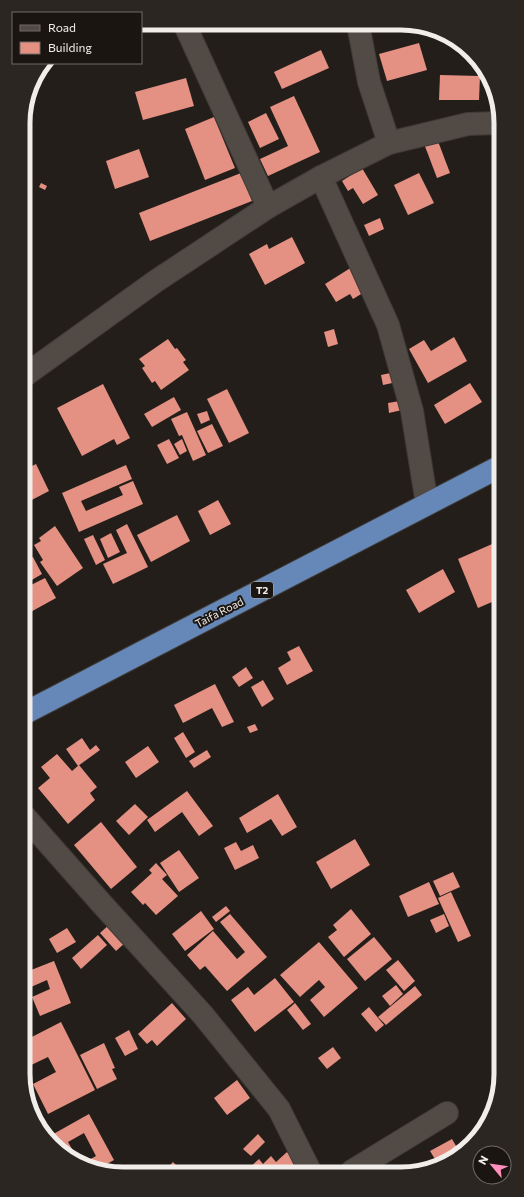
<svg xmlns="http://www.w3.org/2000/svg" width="524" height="1197" viewBox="0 0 524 1197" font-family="Commissioner,sans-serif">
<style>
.building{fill:#e49082}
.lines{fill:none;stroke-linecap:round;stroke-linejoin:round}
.minor-casing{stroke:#3f3a37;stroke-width:24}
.trunk-casing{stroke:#3f3a37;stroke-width:24}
.minor{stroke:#514a45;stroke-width:22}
.trunk{stroke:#6588b9;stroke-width:22}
.labels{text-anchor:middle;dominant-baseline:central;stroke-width:4;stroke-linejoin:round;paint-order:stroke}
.shield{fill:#1b1511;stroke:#b1aca9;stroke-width:1}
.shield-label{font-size:10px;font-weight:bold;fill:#f1edea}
.street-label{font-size:11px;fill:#f1edea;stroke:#1b1511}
.rim{fill:none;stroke:#f1edea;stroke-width:5}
</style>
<rect width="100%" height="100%" fill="#241e1a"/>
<g class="building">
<polygon points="419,43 427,70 387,81 379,54"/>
<polygon points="321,50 329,68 282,89 274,72"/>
<polygon points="440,75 480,76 479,100 439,100"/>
<polygon points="186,78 194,106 143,120 135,92"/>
<polygon points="294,96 320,152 268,176 260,159 288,146 270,107"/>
<polygon points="266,113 279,139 260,148 248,122"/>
<polygon points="214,117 235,168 205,180 185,129"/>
<polygon points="436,136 450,173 437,178 423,141"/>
<polygon points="139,149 149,177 115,189 106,161"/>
<polygon points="362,168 378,195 363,204 353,188 348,191 342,181"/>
<polygon points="241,173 252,201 150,241 139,213"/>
<polygon points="419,173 434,203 408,215 394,185"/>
<polygon points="41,183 47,186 45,190 39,187"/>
<polygon points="380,218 384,229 369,236 364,225"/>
<polygon points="292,237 305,263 265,285 249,254 267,244 269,249"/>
<polygon points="352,267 366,291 353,299 350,294 336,302 325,284"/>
<polygon points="334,329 338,344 328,347 324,332"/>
<polygon points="454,337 467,361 428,383 409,349 424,340 431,351"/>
<polygon points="168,339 175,349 177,348 186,360 183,362 189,370 161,390 155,381 152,383 142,368 145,366 139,359"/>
<polygon points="395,372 397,382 383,385 381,375"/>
<polygon points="470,383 482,402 445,424 434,405"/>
<polygon points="103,384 130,438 117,445 114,439 82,456 57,408"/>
<polygon points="227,389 249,433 229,443 207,399"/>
<polygon points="174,397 181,410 152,427 144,414"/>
<polygon points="400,401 402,410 389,413 388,403"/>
<polygon points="207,411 210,420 201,424 197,414"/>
<polygon points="187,412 206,455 193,461 182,435 179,436 171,419"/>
<polygon points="212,424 223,446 208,453 197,431"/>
<polygon points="169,439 179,458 167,464 157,445"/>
<polygon points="182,439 187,451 180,455 174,444"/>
<polygon points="36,464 49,491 26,503 24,499 24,470"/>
<polygon points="126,465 132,479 81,501 86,511 123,495 119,487 133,481 143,504 79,532 62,493"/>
<polygon points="218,500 231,524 210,535 198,511"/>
<polygon points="177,515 190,541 151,562 137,535"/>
<polygon points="127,524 148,567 113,584 103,564 127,553 116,530"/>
<polygon points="55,526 83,568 57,586 40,562 43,560 34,545 41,541 39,538"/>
<polygon points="111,533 120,552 108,558 100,539"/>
<polygon points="93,535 105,560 96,565 84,539"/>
<polygon points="499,541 499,599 478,608 458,559"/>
<polygon points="33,557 42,574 25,584 25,561"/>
<polygon points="443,569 455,592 419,613 406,590"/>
<polygon points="45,578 56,598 27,614 25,610 25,588"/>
<polygon points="299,646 313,671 287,685 278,668 291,660 287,652"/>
<polygon points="246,667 253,678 239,687 232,677"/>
<polygon points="263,680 274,699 262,707 251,687"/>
<polygon points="215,684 234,722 222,727 212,708 183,723 174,705"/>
<polygon points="255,724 258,730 250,733 247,727"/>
<polygon points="183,732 195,752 186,758 174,738"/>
<polygon points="82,738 90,750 96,745 100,750 78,766 66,749"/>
<polygon points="148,746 159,762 136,778 125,762"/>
<polygon points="207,750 211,757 194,768 189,761"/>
<polygon points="57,754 72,771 79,765 97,787 90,793 95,800 68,824 38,788 50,778 41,767"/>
<polygon points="187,791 213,826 199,836 182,812 155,832 147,820"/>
<polygon points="278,794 297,827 282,836 271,819 247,833 239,818"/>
<polygon points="135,804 148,817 129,835 116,821"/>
<polygon points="101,822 137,867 111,889 74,845"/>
<polygon points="500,826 500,847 493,829"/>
<polygon points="355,839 370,865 331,889 316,862"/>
<polygon points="236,842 241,851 253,845 259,858 235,870 224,848"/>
<polygon points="179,850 199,878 179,892 160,863"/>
<polygon points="156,863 167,875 162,879 178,896 156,915 145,903 143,905 131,892 152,873 149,870"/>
<polygon points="453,872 460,887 440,896 433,881"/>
<polygon points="429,882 439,904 408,917 399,896"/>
<polygon points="451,892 471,936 458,942 438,898"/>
<polygon points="226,906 230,911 216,922 212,917"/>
<polygon points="351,909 371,934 344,957 328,937 337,930 333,925"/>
<polygon points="201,911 214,929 185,951 172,934"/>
<polygon points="230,914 267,957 227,991 205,966 200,970 187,955 213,931 237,959 245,952 220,922"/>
<polygon points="444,914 449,926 436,933 430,920"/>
<polygon points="110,924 126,942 116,951 100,933"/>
<polygon points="67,928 76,942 57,953 49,939"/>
<polygon points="98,935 107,945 81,969 72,958"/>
<polygon points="374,937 392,959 365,981 347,959"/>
<polygon points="319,942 358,988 324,1017 310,1000 325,987 319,980 300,997 280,975"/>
<polygon points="398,960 415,981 404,991 386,970"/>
<polygon points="54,961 71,1003 40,1016 32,997 50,989 47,980 31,987 26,972"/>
<polygon points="275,978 294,1002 255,1032 231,1000 248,987 254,995"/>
<polygon points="396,985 403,994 390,1006 382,996"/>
<polygon points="415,986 422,995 386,1025 378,1017"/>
<polygon points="172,1003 186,1019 157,1046 152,1040 147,1044 138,1034"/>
<polygon points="295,1003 311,1024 303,1030 287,1010"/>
<polygon points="369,1007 384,1025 376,1032 361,1014"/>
<polygon points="61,1022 95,1090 48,1114 33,1084 56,1072 48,1057 27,1067 26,1065 26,1040"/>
<polygon points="129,1030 138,1049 125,1056 115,1038"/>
<polygon points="104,1043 115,1068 112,1069 117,1079 97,1089 80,1055"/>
<polygon points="333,1047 341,1058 327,1069 318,1058"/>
<polygon points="237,1080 250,1098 227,1115 214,1098"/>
<polygon points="89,1114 114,1160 98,1169 88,1164 87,1161 96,1156 84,1133 68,1142 77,1158 52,1145 48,1137"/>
<polygon points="258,1134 265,1142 251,1156 243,1149"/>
<polygon points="452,1139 459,1151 438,1164 430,1151"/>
<polygon points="287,1152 299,1166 294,1171 252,1171 249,1168 259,1159 263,1164 271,1156 276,1162"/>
<polygon points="173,1162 183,1172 164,1172"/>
</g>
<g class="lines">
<g class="minor-casing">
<g id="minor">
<polyline points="184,23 268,207"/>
<polyline points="358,24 369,82 389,143"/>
<polyline points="321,177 388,325 412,411 427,504"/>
<polyline points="24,376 156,281 268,207 321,177 389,143 468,124 498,123"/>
<polyline points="25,817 102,904 203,1015 279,1109 310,1171"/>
<polyline points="352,1171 447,1113"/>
</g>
</g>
<g class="trunk-casing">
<polyline id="trunk" points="25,713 499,467"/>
</g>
<use href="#minor" class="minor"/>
<use href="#trunk" class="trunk"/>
</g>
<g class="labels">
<rect class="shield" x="251" y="582" width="22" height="16" rx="3"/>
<g class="shield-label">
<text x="262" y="590">T2</text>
</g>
<g class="street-label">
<text transform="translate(219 612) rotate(-27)">Taifa Road</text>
</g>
</g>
<path d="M0 0H524V1197H0ZM123 30H401A93 93 0 0 1 494 123V1074A93 93 0 0 1 401 1167H123A93 93 0 0 1 30 1074V123A93 93 0 0 1 123 30Z" fill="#2c2622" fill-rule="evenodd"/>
<path class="rim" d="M123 30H401A93 93 0 0 1 494 123V1074A93 93 0 0 1 401 1167H123A93 93 0 0 1 30 1074V123A93 93 0 0 1 123 30Z"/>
<rect x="12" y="12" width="130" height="52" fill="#1b1511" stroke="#716b68"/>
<rect x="20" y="25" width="20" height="6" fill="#514a45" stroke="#716b68"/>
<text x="48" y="32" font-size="12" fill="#f1edea">Road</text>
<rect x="20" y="42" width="20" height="12" fill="#e49082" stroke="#716b68"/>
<text x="48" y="52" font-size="12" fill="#f1edea">Building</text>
<g transform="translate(492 1165) rotate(299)"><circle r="19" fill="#1b1511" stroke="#716b68"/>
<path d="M0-3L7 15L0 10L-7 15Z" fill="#fe8ebc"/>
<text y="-6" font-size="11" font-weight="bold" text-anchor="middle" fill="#f1edea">N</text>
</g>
</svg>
